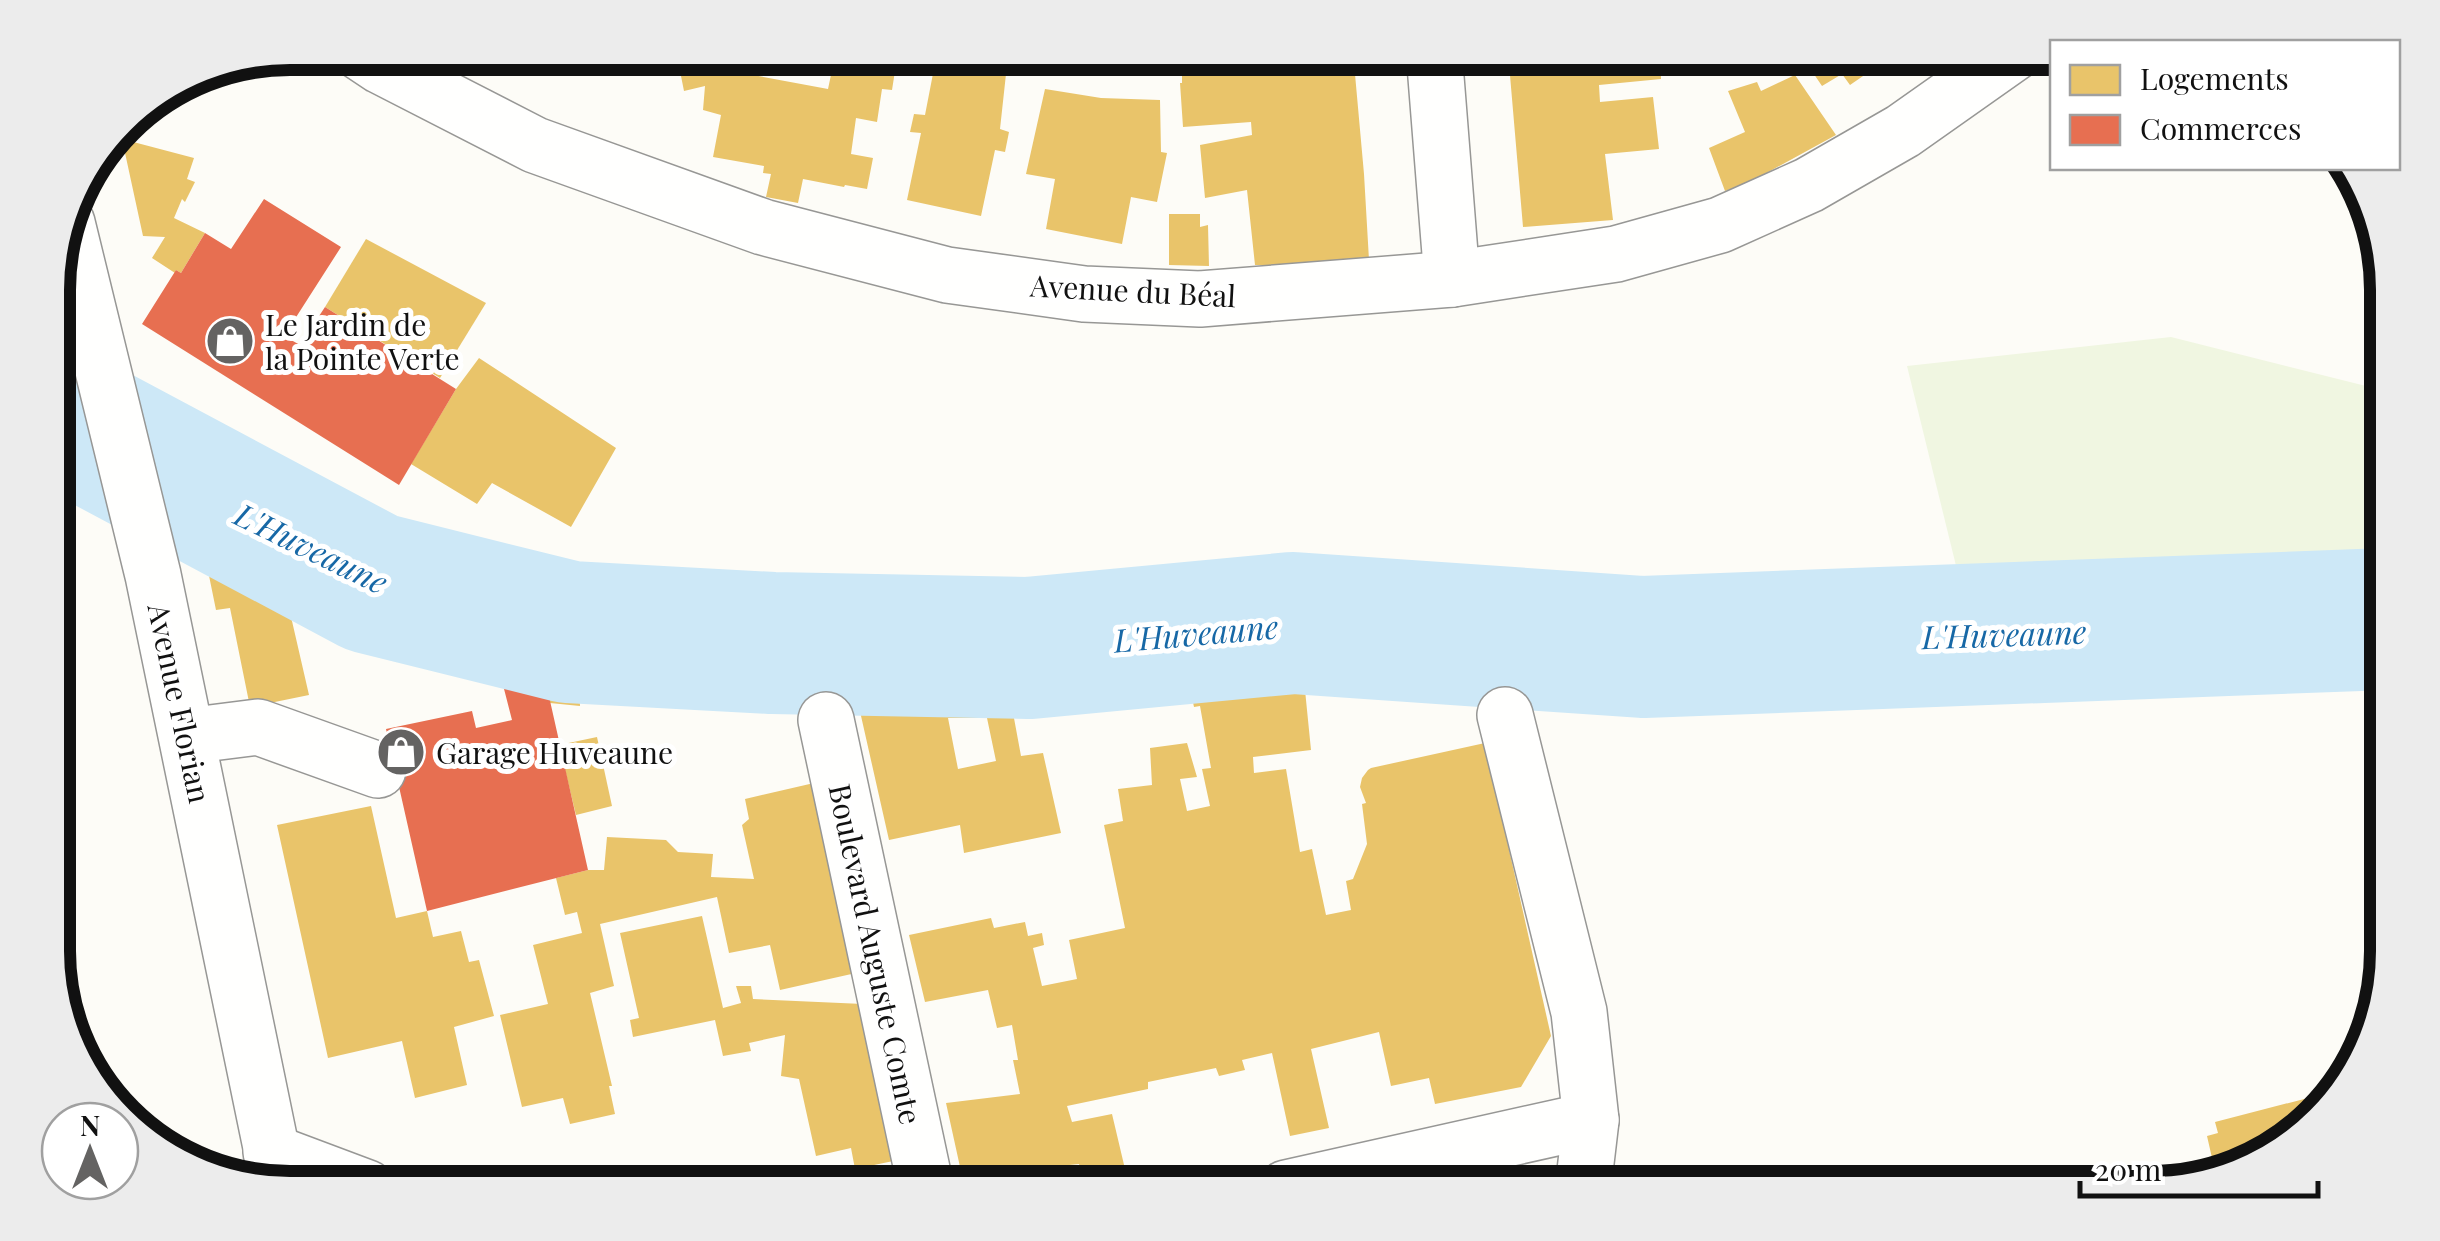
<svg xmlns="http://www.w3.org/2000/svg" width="2440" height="1241" viewBox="0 0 2440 1241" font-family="'Playfair Display',serif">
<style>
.pitch{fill:#f0f6e1}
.homes{fill:#e9c46a;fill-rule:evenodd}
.shops{fill:#e76f51}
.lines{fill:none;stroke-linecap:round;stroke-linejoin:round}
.river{stroke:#cde8f7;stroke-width:142}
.minor-casing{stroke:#979795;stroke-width:58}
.minor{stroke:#fffffe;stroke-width:55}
.labels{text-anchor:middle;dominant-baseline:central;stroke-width:10;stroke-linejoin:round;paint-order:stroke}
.street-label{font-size:30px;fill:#111;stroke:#fff}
.poi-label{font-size:30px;fill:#111;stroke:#fff;text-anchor:start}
.water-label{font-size:32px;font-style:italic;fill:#1768a6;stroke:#fff}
.rim{fill:none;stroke:#111;stroke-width:12}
</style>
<rect width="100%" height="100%" fill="#fdfcf7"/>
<polygon class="pitch" points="2171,337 2386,391 2386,549 1960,582 1907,366"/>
<g class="homes">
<polygon points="687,52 748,52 753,75 828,89 835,56 848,52 898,52 892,90 882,89 877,122 856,118 851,154 873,158 867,189 845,185 844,187 803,179 798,203 766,197 771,174 763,173 764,166 713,157 721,115 703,110 705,86 684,91 677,56"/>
<polygon points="1182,52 1206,52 1207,73 1226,72 1225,52 1353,52 1364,174 1369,260 1302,266 1255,265 1247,190 1205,198 1200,145 1252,135 1251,122 1183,127 1180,83 1182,83"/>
<polygon points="1508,52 1660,52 1661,79 1599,85 1600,102 1653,97 1659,149 1605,154 1613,220 1523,227"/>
<polygon points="1799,52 1898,52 1850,85 1842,74 1822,86"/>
<polygon points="937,53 969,60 967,65 1006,74 1000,129 1009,132 1005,152 995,150 981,216 907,200 921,133 910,132 914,114 925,115"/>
<polygon points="1795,75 1836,135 1750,182 1725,191 1709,148 1745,132 1728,91 1757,82 1761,91"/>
<polygon points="1045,89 1101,98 1160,100 1161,152 1167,153 1157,202 1131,197 1122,244 1046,229 1055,179 1026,174"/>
<polygon points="122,139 194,158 187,179 195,182 185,202 182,199 174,218 205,233 181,273 176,270 175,273 152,258 165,237 143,236"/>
<polygon points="1169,214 1200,214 1200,227 1208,225 1209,266 1169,265"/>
<polygon points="366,239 486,303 440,378 325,307"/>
<polygon points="479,358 616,448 571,527 492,483 477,504 411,464 456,389"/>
<polygon points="205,556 289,608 309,695 250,707 230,608 216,610"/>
<polygon points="544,674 579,679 580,706 550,703"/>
<polygon points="1205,690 1305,690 1311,750 1253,757 1254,773 1286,769 1300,852 1312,849 1326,915 1351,910 1346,881 1353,879 1367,844 1362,804 1366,803 1360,787 1362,778 1368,770 1371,768 1485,743 1551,1036 1521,1087 1435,1104 1429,1078 1391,1086 1379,1032 1311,1049 1329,1128 1290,1136 1272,1053 1242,1060 1245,1070 1219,1076 1216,1068 1148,1082 1148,1089 1067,1106 1072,1122 1112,1114 1125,1169 1082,1176 1079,1164 962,1176 946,1103 1020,1094 1013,1060 1018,1060 1012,1025 997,1028 988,990 925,1002 909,935 991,918 994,928 1025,922 1028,936 1042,933 1044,945 1033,948 1042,986 1077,979 1069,940 1125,928 1104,825 1123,821 1118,789 1152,785 1150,748 1187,743 1197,777 1180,779 1187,811 1210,806 1202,769 1211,768 1200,706 1194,707 1191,693"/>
<path d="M 1011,702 L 1021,756 L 1043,753 L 1061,833 L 964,853 L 960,825 L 889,840 L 859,707 L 945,707 ZM 948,718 L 987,718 L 996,761 L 958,769 Z"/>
<polygon points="597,737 612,806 576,815 559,745"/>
<polygon points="814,783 856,973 780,990 770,945 729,953 717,897 600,924 614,986 590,993 612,1086 609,1086 615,1114 570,1124 563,1098 522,1107 500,1015 548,1004 533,945 582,933 577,912 565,915 556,878 588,870 604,870 607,837 666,840 678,852 713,854 711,877 754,879 742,825 749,819 745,799"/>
<polygon points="371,806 396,918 427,911 433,937 461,931 469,962 479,960 494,1016 454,1027 467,1085 415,1098 402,1041 328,1058 277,825"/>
<polygon points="702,916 723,1008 741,1003 736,986 751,986 753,999 863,1004 898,1160 855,1169 851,1148 816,1156 799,1079 781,1076 785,1035 749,1043 751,1051 723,1056 715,1020 633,1037 630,1020 639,1018 620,933"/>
<polygon points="2331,1092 2282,1148 2215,1171 2207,1136 2218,1133 2215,1122"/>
</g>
<g class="shops">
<polygon points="264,199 341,247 284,336 300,345 325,307 456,389 399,485 142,324 176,270 181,273 205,233 231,249"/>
<polygon points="544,674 588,870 427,911 386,729 472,711 476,728 512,720 503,685"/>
</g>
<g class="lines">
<polyline class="river" points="53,413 372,583 569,632 772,643 1029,648 1293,623 1643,647 2387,619"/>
<g class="minor-casing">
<g id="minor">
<polyline points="360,52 381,66 535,145 763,227 947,275 1084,294 1200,299 1452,279 1616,254 1720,225 1809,185 1903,131 2015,52"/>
<polyline points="1434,52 1452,279"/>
<polyline points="67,223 153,575 279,1186"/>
<polyline points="1505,715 1579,1012 1591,1120 1583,1188"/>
<polyline points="826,720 926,1188"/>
<polyline points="187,736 258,727 378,770"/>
<polyline points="271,1152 367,1188"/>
<polyline points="1286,1188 1591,1120"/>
</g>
</g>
<use href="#minor" class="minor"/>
</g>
<defs>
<g id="shop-disc" transform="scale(2.5)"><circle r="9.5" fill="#646362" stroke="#fff"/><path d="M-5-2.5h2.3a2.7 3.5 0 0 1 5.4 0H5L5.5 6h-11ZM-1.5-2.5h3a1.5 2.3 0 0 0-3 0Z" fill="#fff"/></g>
</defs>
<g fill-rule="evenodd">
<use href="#shop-disc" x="230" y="341"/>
<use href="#shop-disc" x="401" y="752"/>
</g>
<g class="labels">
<g class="street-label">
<text transform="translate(1133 290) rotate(3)">Avenue du Béal</text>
<text transform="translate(180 703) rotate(78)">Avenue Florian</text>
<text transform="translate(876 954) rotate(78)">Boulevard Auguste Comte</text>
</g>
<g class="poi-label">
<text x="265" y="324">Le Jardin de<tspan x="265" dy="34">la Pointe Verte</tspan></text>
<text x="436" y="752">Garage Huveaune</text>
</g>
<g class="water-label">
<text transform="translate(312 547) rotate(26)">L'Huveaune</text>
<text transform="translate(1196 632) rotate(-5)">L'Huveaune</text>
<text transform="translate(2004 633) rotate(-2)">L'Huveaune</text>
</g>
</g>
<path d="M0 0H2440V1241H0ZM290 70H2150A220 220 0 0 1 2370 290V951A220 220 0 0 1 2150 1171H290A220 220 0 0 1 70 951V290A220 220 0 0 1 290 70Z" fill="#ececec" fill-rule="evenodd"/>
<path class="rim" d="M290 70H2150A220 220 0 0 1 2370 290V951A220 220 0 0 1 2150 1171H290A220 220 0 0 1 70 951V290A220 220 0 0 1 290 70Z"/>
<rect x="2050" y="40" width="350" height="130" fill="#ffffff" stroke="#a0a0a0" stroke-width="2.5"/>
<rect x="2070" y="65" width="50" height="30" fill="#e9c46a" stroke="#a0a0a0" stroke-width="2.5"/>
<text x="2140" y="90" font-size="30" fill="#111111">Logements</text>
<rect x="2070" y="115" width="50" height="30" fill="#e76f51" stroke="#a0a0a0" stroke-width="2.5"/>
<text x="2140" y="140" font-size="30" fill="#111111">Commerces</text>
<g transform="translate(90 1151)"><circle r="48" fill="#ffffff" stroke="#a0a0a0" stroke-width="2.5"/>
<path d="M0-8L18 38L0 25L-18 38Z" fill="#646362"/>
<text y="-15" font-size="28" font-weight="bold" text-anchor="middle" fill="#111111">N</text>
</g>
<path d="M2080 1181v15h238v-15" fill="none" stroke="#111111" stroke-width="5"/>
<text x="2095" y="1181" font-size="30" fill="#111111" stroke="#ffffff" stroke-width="8" paint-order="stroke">20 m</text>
</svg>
